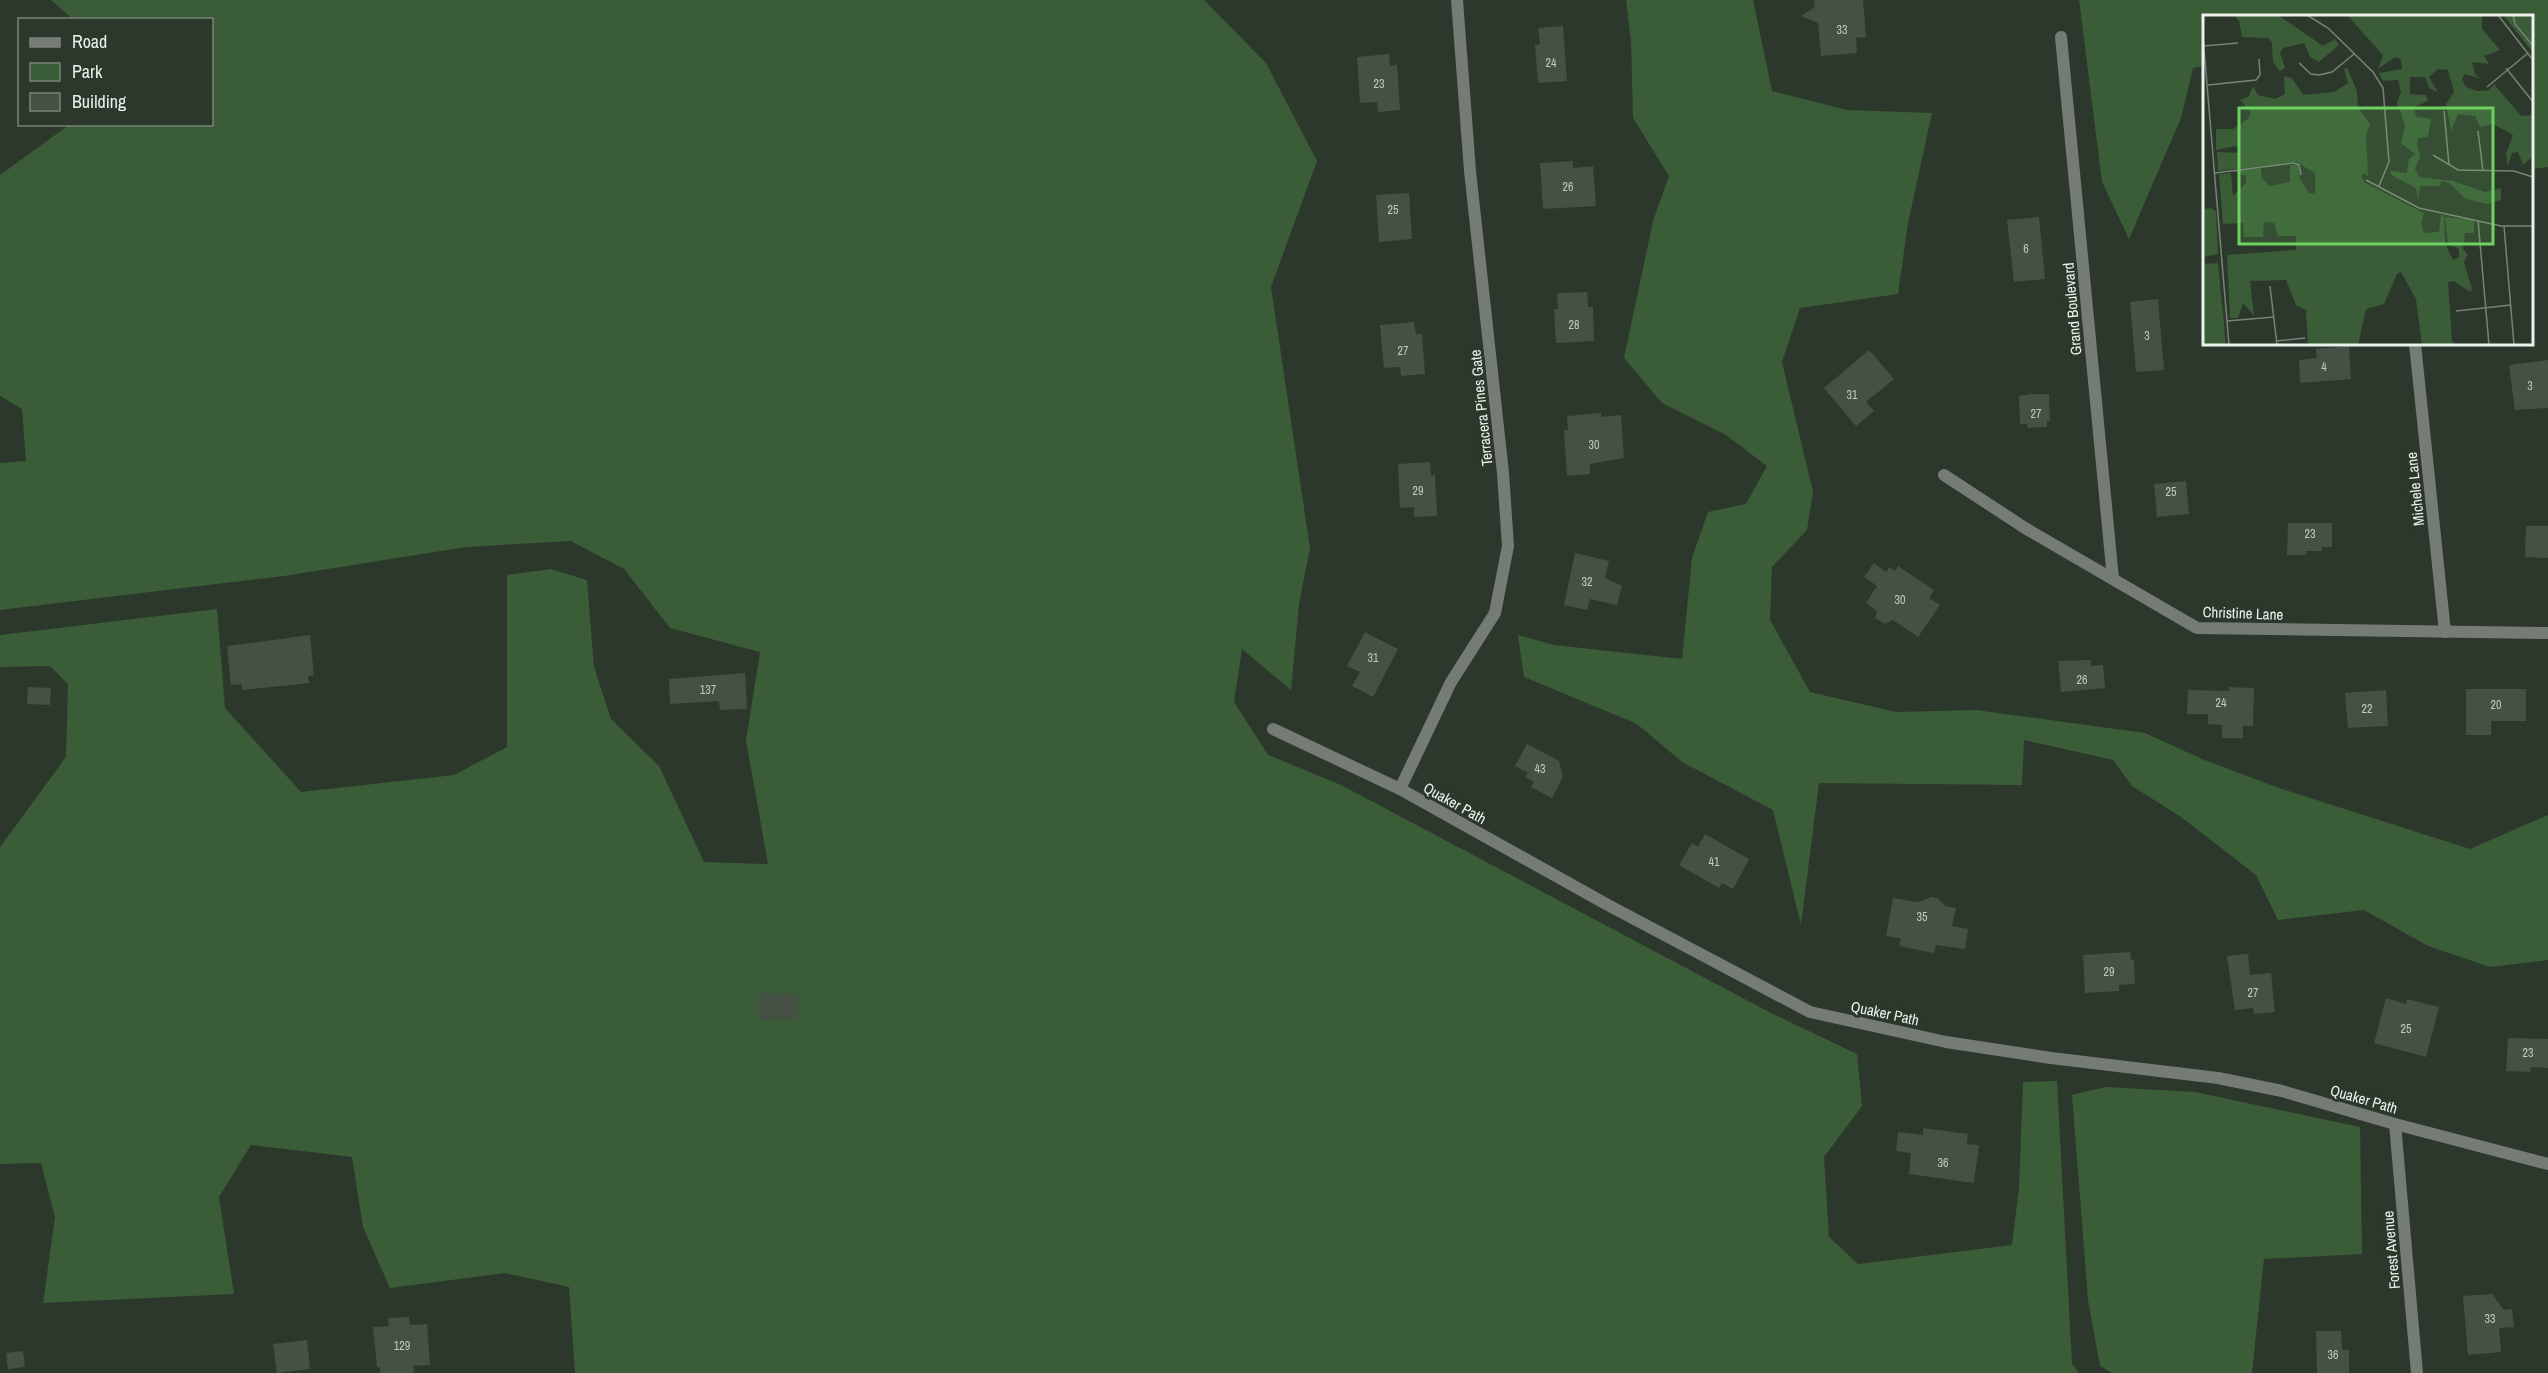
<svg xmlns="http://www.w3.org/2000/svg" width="2548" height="1373" viewBox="0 0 2548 1373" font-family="'Archivo Narrow',sans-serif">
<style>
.green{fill:#3a5c36}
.building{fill:#455144}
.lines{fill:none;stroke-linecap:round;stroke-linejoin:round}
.street{stroke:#757b75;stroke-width:12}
.labels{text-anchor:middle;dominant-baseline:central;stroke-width:6;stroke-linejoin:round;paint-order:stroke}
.number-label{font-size:12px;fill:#c2cac0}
.street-label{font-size:15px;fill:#ebf2ea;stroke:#2d382c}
.inset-road{fill:none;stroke:#798278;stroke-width:1.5}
.view{fill:#6cd362;fill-opacity:0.15;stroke:#6cd362;stroke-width:3}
.inset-edge{fill:none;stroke:#ebf2ea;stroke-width:3}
</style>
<rect width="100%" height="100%" fill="#2d382c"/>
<g class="green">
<polygon points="51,0 1204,0 1266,63 1317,161 1271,287 1310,548 1299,604 1291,690 1242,649 1234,702 1268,755 1341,785 1771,1013 1857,1054 1862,1106 1824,1157 1829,1237 1858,1264 2012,1245 2019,1188 2023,1082 2057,1081 2072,1364 2079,1373 575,1373 569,1287 505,1273 390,1288 363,1227 352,1157 251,1145 219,1197 234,1294 43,1303 55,1217 41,1163 0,1164 0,847 66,757 68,684 50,666 0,667 0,635 217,609 225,708 301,792 454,775 507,747 507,575 551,569 587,580 594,667 611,719 659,766 704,862 768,864 746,740 760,652 670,628 624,569 571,541 466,547 284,576 0,610 0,463 26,461 22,409 0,396 0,175 69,125 212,124 212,20 73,19"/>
<polygon points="1626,0 1753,0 1772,91 1847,110 1932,113 1908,223 1898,294 1800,308 1782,362 1813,492 1807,530 1772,567 1770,620 1810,692 1896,712 1976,710 2145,733 2202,759 2279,788 2470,849 2548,815 2548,960 2490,967 2428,946 2364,910 2278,920 2256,875 2181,817 2132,786 2113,760 2024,740 2022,785 1819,783 1801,925 1773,810 1682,762 1637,724 1524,677 1518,635 1554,645 1682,659 1692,558 1708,512 1746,504 1767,466 1726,435 1662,403 1624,358 1653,221 1669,176 1633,118 1631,41"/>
<polygon points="2079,0 2548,0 2548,167 2532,169 2532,16 2204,16 2204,66 2193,68 2181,118 2129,239 2102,182"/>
<polygon points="2106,1087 2195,1092 2360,1127 2362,1254 2264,1259 2252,1373 2112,1373 2100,1366 2088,1300 2072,1095"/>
</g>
<g class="building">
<polygon points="1814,0 1863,0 1866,37 1856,38 1857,53 1821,56 1818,23 1801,16 1815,7"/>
<polygon points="1563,26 1567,81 1538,83 1535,45 1540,44 1538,28"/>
<polygon points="1389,54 1390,66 1397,65 1400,110 1378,112 1377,102 1360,103 1357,57"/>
<polygon points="1573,161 1573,168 1593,166 1596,206 1543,209 1540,163"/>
<polygon points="1409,193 1412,239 1379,242 1376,195"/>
<polygon points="2039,217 2045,279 2014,282 2007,220"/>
<polygon points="1587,292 1588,307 1593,307 1594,341 1556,343 1554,309 1558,309 1557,293"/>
<polygon points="2158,299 2164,370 2136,372 2130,302"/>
<polygon points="1414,322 1416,334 1422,334 1425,374 1401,376 1400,367 1384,368 1380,325"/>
<polygon points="2349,346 2351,379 2300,383 2299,360 2317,358 2316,349"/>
<polygon points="1869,350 1894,379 1866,402 1874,411 1856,426 1824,388"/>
<polygon points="2548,360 2548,408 2515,410 2509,365"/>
<polygon points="2031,394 2049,394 2050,421 2047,421 2047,427 2028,428 2027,424 2020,424 2019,396"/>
<polygon points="1601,413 1601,417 1621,415 1624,458 1590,464 1590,474 1567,476 1564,430 1568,430 1567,416"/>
<polygon points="1430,462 1431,476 1435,475 1437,516 1414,517 1414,507 1400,508 1398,464"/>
<polygon points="2186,481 2189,514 2157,517 2154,484"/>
<polygon points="2288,523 2332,523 2332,547 2322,547 2322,551 2306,551 2306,555 2287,555"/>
<polygon points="2526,526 2548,526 2548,558 2525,557"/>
<polygon points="1575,553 1609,561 1605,578 1622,586 1617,605 1590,599 1587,610 1564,605"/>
<polygon points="1874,563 1886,572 1889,567 1895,571 1898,566 1934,590 1929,598 1940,605 1918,637 1893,620 1885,624 1875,618 1877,611 1866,603 1877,586 1864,577"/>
<polygon points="1365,632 1398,649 1373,697 1352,686 1360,672 1347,666"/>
<polygon points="310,635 314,675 308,676 309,683 242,690 242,684 231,685 227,646"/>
<polygon points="2091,660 2091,666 2103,665 2105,688 2061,692 2058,661"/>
<polygon points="745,673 747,709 720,710 719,701 670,704 669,679"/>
<polygon points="28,687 51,688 50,705 27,704"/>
<polygon points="2229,687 2254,688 2253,726 2243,726 2243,738 2222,738 2222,725 2208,724 2208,714 2187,714 2188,690 2229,691"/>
<polygon points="2466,689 2526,689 2526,721 2491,721 2491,735 2466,735"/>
<polygon points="2386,690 2388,726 2348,728 2345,693"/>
<polygon points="1527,744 1559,761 1563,777 1552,798 1531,787 1534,782 1525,777 1528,773 1515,766"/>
<polygon points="1705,834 1749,859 1733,889 1722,883 1719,888 1679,865 1692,843 1698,847"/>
<polygon points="1932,897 1938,898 1945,906 1956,908 1952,926 1968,929 1965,949 1936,945 1934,953 1899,946 1901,938 1886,936 1893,898 1918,902"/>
<polygon points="2130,952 2131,960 2134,960 2135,984 2119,985 2119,991 2085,993 2083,955"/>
<polygon points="2248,954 2250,975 2271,973 2275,1012 2254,1014 2253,1008 2235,1010 2227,956"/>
<polygon points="759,993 798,994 798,1020 758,1019"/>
<polygon points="2386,998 2406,1004 2407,999 2439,1007 2426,1057 2374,1043"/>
<polygon points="2508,1038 2548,1039 2548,1068 2531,1067 2530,1072 2506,1071"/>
<polygon points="1923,1128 1968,1134 1967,1144 1979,1145 1974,1183 1909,1174 1911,1153 1896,1151 1898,1132 1923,1135"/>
<polygon points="2492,1294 2504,1310 2512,1309 2514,1327 2499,1328 2501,1352 2468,1355 2463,1296"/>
<polygon points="409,1317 410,1325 427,1324 430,1365 413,1366 414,1373 380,1373 380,1367 377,1367 373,1327 389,1326 388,1318"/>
<polygon points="2316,1331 2341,1331 2342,1350 2349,1350 2349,1373 2317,1373"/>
<polygon points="307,1340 310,1369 277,1373 273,1344"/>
<polygon points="23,1351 25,1367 8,1369 6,1353"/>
</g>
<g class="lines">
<g class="street">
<polyline points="2061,37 2113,579"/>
<polyline points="2415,344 2445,632"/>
<polyline points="1944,475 2025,528 2197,628 2548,633"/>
<polyline points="1273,729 1400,789 1606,904 1810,1012 1946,1042 2051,1058 2218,1078 2282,1091 2395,1124 2548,1164"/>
<polyline points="1400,789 1451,682 1495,613 1508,546 1503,473 1470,171 1457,0"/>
<polyline points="2395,1124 2417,1373"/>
</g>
</g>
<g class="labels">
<g class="number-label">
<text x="1842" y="30">33</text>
<text x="1551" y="63">24</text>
<text x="1379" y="84">23</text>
<text x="1568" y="187">26</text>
<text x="1393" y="210">25</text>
<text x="2026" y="249">6</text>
<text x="1574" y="325">28</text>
<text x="2147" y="336">3</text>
<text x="1403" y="351">27</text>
<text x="2324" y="367">4</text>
<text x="2530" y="386">3</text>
<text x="1852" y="395">31</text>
<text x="2036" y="414">27</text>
<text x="1594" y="445">30</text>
<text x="1418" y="491">29</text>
<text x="2171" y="492">25</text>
<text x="2310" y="534">23</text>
<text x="1587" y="582">32</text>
<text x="1900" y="600">30</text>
<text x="1373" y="658">31</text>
<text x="2082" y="680">26</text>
<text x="708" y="690">137</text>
<text x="2221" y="703">24</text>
<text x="2496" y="705">20</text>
<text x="2367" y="709">22</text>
<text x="1540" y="769">43</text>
<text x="1714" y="862">41</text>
<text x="1922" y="917">35</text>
<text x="2109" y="972">29</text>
<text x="2253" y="993">27</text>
<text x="2406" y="1029">25</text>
<text x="2528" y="1053">23</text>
<text x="1943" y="1163">36</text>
<text x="2490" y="1319">33</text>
<text x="402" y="1346">129</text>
<text x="2333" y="1355">36</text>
</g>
<g class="street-label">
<text transform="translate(2072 309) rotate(-95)">Grand Boulevard</text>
<text transform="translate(1481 408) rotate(-96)">Terracera Pines Gate</text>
<text transform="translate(2415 489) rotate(-96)">Michele Lane</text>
<text transform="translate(2243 613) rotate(2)">Christine Lane</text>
<text transform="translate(1455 803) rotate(29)">Quaker Path</text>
<text transform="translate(1885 1013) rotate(12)">Quaker Path</text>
<text transform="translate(2364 1099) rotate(16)">Quaker Path</text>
<text transform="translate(2391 1250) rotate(-95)">Forest Avenue</text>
</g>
</g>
<g transform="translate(2203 15)">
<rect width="330" height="330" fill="#2d382c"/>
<path d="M 31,0 L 75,0 L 120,31 L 132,24 L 136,30 L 116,47 L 107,42 L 101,28 L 80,33 L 77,38 L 82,53 L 77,56 L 70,47 L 69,28 L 65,23 L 39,22 L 36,6 ZM 144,0 L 279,0 L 279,14 L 297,35 L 281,41 L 286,49 L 269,47 L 272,59 L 278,64 L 262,59 L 259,64 L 263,72 L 274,76 L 286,75 L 291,69 L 318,101 L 330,100 L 330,141 L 320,150 L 315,137 L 309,138 L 305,151 L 303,139 L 310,120 L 290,109 L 277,112 L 272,101 L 255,99 L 248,116 L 243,89 L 251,77 L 245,55 L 235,54 L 226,62 L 235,77 L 227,74 L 222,62 L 207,62 L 207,79 L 223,80 L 225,86 L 211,92 L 213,102 L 228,104 L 225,122 L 215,123 L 214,129 L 217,142 L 212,154 L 216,162 L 250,166 L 282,177 L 298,173 L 298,185 L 284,189 L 263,184 L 246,168 L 238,166 L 237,171 L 217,171 L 215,185 L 213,173 L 188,160 L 187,156 L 204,158 L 206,144 L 212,139 L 198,128 L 202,110 L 194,88 L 198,77 L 195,65 L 180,66 L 176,58 L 199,54 L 198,44 L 192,42 L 175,54 L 180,40 ZM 300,0 L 330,0 L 330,38 L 317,21 ZM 144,53 L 154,76 L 155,92 L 167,109 L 163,121 L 165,161 L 160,158 L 159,162 L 162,168 L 221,198 L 218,208 L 221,218 L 236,217 L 238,200 L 241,200 L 242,228 L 250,245 L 256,242 L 256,234 L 245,229 L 242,202 L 271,205 L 271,218 L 262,218 L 260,234 L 265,240 L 261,247 L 269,274 L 267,277 L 251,266 L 245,267 L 249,326 L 253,330 L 219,330 L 213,284 L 198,257 L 194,259 L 181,289 L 163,294 L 155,330 L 105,330 L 103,295 L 93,290 L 83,265 L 47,266 L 51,301 L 40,288 L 35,303 L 27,303 L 24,240 L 93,235 L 93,221 L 75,221 L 71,208 L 61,207 L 60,222 L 41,222 L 40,208 L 20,209 L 16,159 L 28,158 L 30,181 L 43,168 L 43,161 L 31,156 L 58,153 L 59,163 L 66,171 L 87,167 L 87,150 L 95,150 L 97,164 L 106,178 L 112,179 L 112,158 L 93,147 L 15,156 L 14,137 L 39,138 L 33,131 L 13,135 L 13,114 L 30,114 L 46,103 L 48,98 L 37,85 L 46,81 L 50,71 L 55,80 L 72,84 L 82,79 L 81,61 L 89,63 L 100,80 L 131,77 L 145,68 L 141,54 ZM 8,193 L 13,196 L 15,239 L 0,242 L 0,194 ZM 15,248 L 23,330 L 0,330 L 0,249 Z" fill="#3a5c36"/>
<path class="inset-road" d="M 104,0 L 125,13 L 170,57 L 180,73 L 186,147 L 176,171M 295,0 L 330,45M 310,0 L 312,9 L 330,31M 0,22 L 26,330M 1,31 L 35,28M 96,48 L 108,59 L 116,60 L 129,57 L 151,39M 303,53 L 330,87M 5,70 L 53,65 L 57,60 L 56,44M 284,72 L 325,38M 241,96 L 246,150M 275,116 L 280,156M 230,140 L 255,155 L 311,156 L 330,162M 12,158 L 91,148 L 96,150 L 98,160M 163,165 L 216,193 L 298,211 L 330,211M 275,205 L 286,330M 301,211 L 311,330M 67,271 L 74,330M 253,296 L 308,290M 24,306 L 71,302M 73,326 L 102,323"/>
<path class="view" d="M 36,93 L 290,93 L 290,229 L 36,229 Z"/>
<rect width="330" height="330" class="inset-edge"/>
</g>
<rect x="18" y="18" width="195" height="108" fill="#2d382c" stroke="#798278" stroke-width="1.5"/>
<rect x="30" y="38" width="30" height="9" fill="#757b75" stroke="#798278" stroke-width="1.5"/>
<text x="72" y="48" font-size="18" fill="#ebf2ea">Road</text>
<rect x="30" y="63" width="30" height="18" fill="#3a5c36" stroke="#798278" stroke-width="1.5"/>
<text x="72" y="78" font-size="18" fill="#ebf2ea">Park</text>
<rect x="30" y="93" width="30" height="18" fill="#455144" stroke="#798278" stroke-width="1.5"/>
<text x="72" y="108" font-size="18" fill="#ebf2ea">Building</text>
</svg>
